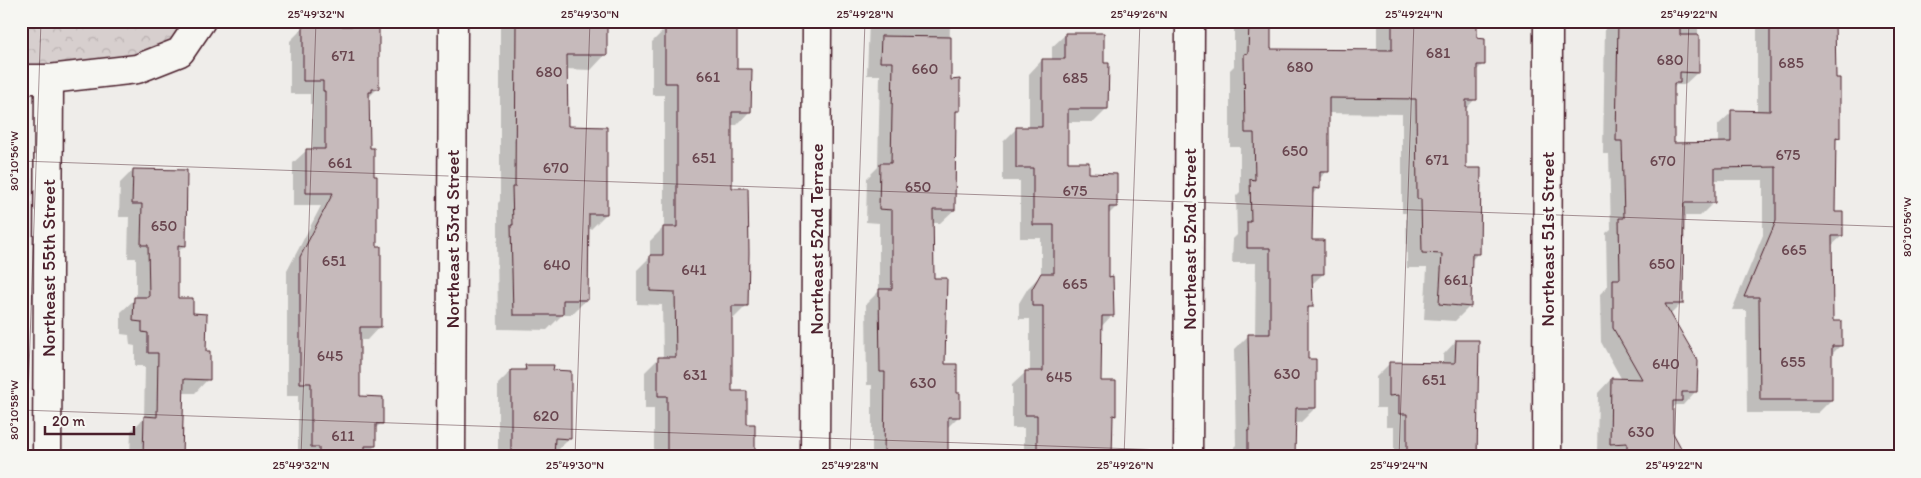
<svg xmlns="http://www.w3.org/2000/svg" width="1921" height="478" viewBox="0 0 1921 478" font-family="Itim,sans-serif">
<style>
.park{fill:url(#park-crowns);stroke:#90777c}
.shadow{fill:#0003}
.building{fill:#c6babb;stroke:#4a1f2b}
.lines{fill:none;stroke-linecap:round;stroke-linejoin:round}
.minor-casing{stroke:#4a1f2b;stroke-width:31}
.minor{stroke:#f6f6f2;stroke-width:28}
.ticks{fill:none;stroke:#4a1f2b;stroke-width:1;stroke-opacity:0.45}
.labels{text-anchor:middle;dominant-baseline:central;stroke-width:5;stroke-linejoin:round;paint-order:stroke}
.number-label{font-size:16px;fill:#69464f}
.street-label{font-size:19px;fill:#4a1f2b;stroke:#f6f6f2}
.neatline{fill:none;stroke:#4a1f2b;stroke-width:2}
.ticks-label{font-size:12px;text-anchor:middle;fill:#4a1f2b}
</style>
<defs>
<pattern id="park-crowns" width="20" height="18" patternUnits="userSpaceOnUse" patternTransform="scale(1.25)"><rect width="20" height="18" fill="#d7cfce"/><path d="M2 6a3 3 0 1 1 6 0M12 15a3 3 0 1 1 6 0" fill="none" stroke="#bab1b1"/></pattern>
</defs>
<rect width="100%" height="100%" fill="#efedea"/>
<filter id="ink" filterUnits="userSpaceOnUse"><feTurbulence type="fractalNoise" baseFrequency=".02" numOctaves="2"/><feDisplacementMap in="SourceGraphic" scale="10" xChannelSelector="R" yChannelSelector="G"/><feConvolveMatrix kernelMatrix="1 2 1 2 8 2 1 2 1" color-interpolation-filters="sRGB"/></filter>
<g filter="url(#ink)">
<polygon class="park" points="21,21 201,21 180,52 21,78"/>
<g class="shadow">
<polygon points="303,21 352,21 352,27 378,88 368,98 369,150 380,326 367,340 359,340 358,398 381,423 374,430 375,446 364,457 298,457 298,396 287,396 287,271 321,206 293,206 293,163 307,150 312,150 312,104 310,104 310,94 290,94 290,41 304,27"/>
<polygon points="500,21 597,21 606,54 591,70 566,69 566,128 606,214 591,229 587,229 587,299 572,314 562,315 547,330 498,329 497,242 498,240 498,203 500,201"/>
<polygon points="691,21 736,21 735,71 750,111 737,125 731,125 731,189 747,305 733,319 731,319 730,392 745,425 753,457 654,457 654,409 645,409 645,372 659,358 663,358 662,305 637,304 637,270 650,257 650,241 664,227 664,95 652,95 652,42 666,28 691,28"/>
<polygon points="869,21 950,21 949,81 959,110 955,114 954,210 940,223 932,223 933,279 944,366 955,394 959,416 946,429 947,457 872,457 872,385 867,385 866,304 879,291 879,223 866,222 867,178 878,167 880,75 867,75"/>
<polygon points="1234,21 1270,21 1269,50 1377,51 1377,21 1476,21 1476,40 1483,64 1475,72 1475,99 1465,110 1465,170 1478,253 1471,261 1470,306 1455,321 1424,319 1427,268 1407,268 1406,213 1402,213 1402,114 1327,113 1327,171 1318,180 1318,188 1312,195 1311,241 1323,274 1311,285 1311,306 1307,311 1307,360 1315,408 1300,423 1295,423 1294,457 1234,457 1234,447 1236,445 1234,350 1249,335 1255,335 1256,263 1232,263 1233,239 1237,235 1236,196 1240,192 1240,147 1230,147 1230,70 1234,66"/>
<polygon points="1605,21 1698,21 1698,72 1684,85 1676,85 1673,89 1673,144 1718,144 1718,125 1732,112 1757,112 1757,21 1834,21 1834,79 1839,137 1835,141 1834,213 1842,236 1830,247 1832,323 1841,345 1831,355 1831,400 1818,413 1747,413 1746,310 1732,310 1763,235 1763,180 1714,180 1714,202 1700,216 1683,216 1682,303 1670,315 1696,391 1683,405 1676,405 1672,409 1672,433 1685,457 1597,456 1598,393 1611,379 1622,380 1601,342 1600,294 1607,287 1606,233 1611,229 1609,154 1603,154"/>
<polygon points="1066,34 1103,64 1107,109 1094,122 1067,122 1066,163 1088,175 1116,207 1108,215 1108,278 1112,315 1101,327 1100,382 1114,415 1111,418 1111,457 1024,457 1024,428 1012,428 1012,385 1026,372 1030,372 1030,319 1019,319 1019,303 1028,288 1041,275 1041,238 1020,238 1020,181 1003,181 1003,142 1017,128 1029,128 1029,74 1042,60 1052,60 1052,47"/>
<polygon points="133,170 185,245 177,253 177,299 191,314 205,352 208,379 195,393 182,393 181,457 130,457 131,431 144,418 145,366 135,366 135,346 130,345 129,335 121,334 121,312 136,298 136,258 128,258 129,217 119,217 120,183"/>
<polygon points="1456,341 1476,436 1478,436 1478,457 1394,457 1394,427 1386,427 1386,408 1376,408 1376,377 1390,363 1443,364 1443,355"/>
<polygon points="526,367 552,372 570,438 556,452 553,451 553,457 498,457 498,384 511,371 522,371"/>
</g>
<g class="building">
<polygon points="1249,21 1271,21 1271,49 1392,50 1392,21 1477,21 1477,38 1485,39 1485,65 1477,65 1477,100 1466,100 1466,168 1481,168 1480,254 1472,254 1471,307 1439,304 1442,254 1422,253 1421,199 1417,199 1416,99 1329,98 1329,172 1320,172 1320,189 1313,188 1312,240 1324,240 1324,274 1312,274 1313,307 1308,307 1308,359 1316,359 1316,408 1296,408 1295,457 1248,457 1248,431 1250,431 1248,334 1270,334 1270,248 1247,248 1247,222 1251,222 1250,179 1255,180 1254,133 1245,133 1244,54 1248,53"/>
<polygon points="1618,21 1680,21 1680,35 1699,35 1699,73 1680,72 1680,83 1674,83 1674,143 1731,142 1731,110 1770,111 1770,21 1835,21 1836,78 1840,78 1840,138 1836,137 1835,212 1843,212 1843,236 1832,236 1833,321 1842,321 1842,346 1832,346 1832,400 1760,400 1759,297 1744,297 1776,221 1776,167 1715,168 1715,203 1684,203 1683,304 1665,304 1698,361 1697,392 1682,392 1682,401 1673,401 1673,433 1686,457 1627,457 1627,443 1610,444 1611,378 1642,379 1613,328 1613,279 1620,279 1619,218 1624,218 1622,141 1616,141"/>
<polygon points="516,25 607,25 607,55 567,55 568,126 607,127 607,214 589,214 588,300 563,300 563,315 513,315 511,225 513,225 512,187 515,187"/>
<polygon points="303,26 379,26 379,89 372,89 372,92 369,92 370,148 374,148 374,176 377,176 377,246 381,246 381,327 360,327 360,396 383,397 383,424 376,424 376,446 365,446 365,457 319,457 319,447 311,447 311,383 300,383 300,257 333,193 306,193 306,149 325,149 325,91 323,91 323,81 303,81"/>
<polygon points="665,27 737,27 737,69 752,69 751,112 732,112 732,188 748,188 749,253 748,306 732,306 732,391 747,391 747,424 755,424 755,457 667,457 667,396 658,396 658,357 676,357 675,292 650,291 650,255 663,255 663,227 677,227 677,83 665,83"/>
<polygon points="1065,33 1104,33 1104,63 1109,63 1108,109 1068,109 1068,162 1089,162 1089,173 1117,174 1117,207 1109,207 1109,277 1113,276 1114,316 1102,316 1101,381 1116,381 1116,416 1113,415 1112,457 1037,457 1037,415 1025,415 1025,371 1043,371 1043,306 1032,306 1032,289 1041,273 1054,273 1054,225 1033,225 1033,168 1016,168 1016,127 1042,127 1042,59 1065,59"/>
<polygon points="881,36 951,37 951,80 960,79 960,111 956,111 955,210 933,210 934,278 947,278 945,364 957,364 957,393 960,393 960,417 948,417 948,457 884,457 885,372 880,372 879,289 892,289 892,210 879,209 880,163 891,163 893,62 880,62"/>
<polygon points="133,169 187,170 186,246 178,245 178,298 193,298 193,313 207,314 206,351 210,351 210,380 184,379 182,457 143,457 144,416 157,417 158,353 148,353 148,333 142,332 142,322 133,321 134,297 149,297 148,245 141,245 142,204 132,204"/>
<polygon points="1456,340 1479,340 1477,457 1407,457 1407,414 1399,414 1399,395 1389,396 1389,362 1455,363"/>
<polygon points="525,365 554,365 553,370 571,371 571,439 555,438 554,457 511,457 511,370 526,370"/>
</g>
<g class="lines">
<g class="minor-casing">
<g id="minor">
<polyline points="21,79 49,79 137,69 180,52 201,21"/>
<polyline points="47,457 49,79"/>
<polyline points="451,457 453,21"/>
<polyline points="815,457 817,21"/>
<polyline points="1188,457 1190,21"/>
<polyline points="1547,457 1548,21"/>
</g>
</g>
<use href="#minor" class="minor"/>
</g>
</g>
<path class="ticks" d="M 21,161 L 1900,227M 21,410 L 1364,457M 26,457 L 41,21M 301,457 L 316,21M 575,457 L 590,21M 850,457 L 865,21M 1124,457 L 1140,21M 1399,457 L 1414,21M 1674,457 L 1689,21"/>
<g class="labels">
<g class="number-label">
<text x="1438" y="52">681</text>
<text x="343" y="55">671</text>
<text x="1670" y="59">680</text>
<text x="1791" y="62">685</text>
<text x="1300" y="66">680</text>
<text x="925" y="68">660</text>
<text x="549" y="71">680</text>
<text x="708" y="76">661</text>
<text x="1075" y="77">685</text>
<text x="1295" y="150">650</text>
<text x="1788" y="154">675</text>
<text x="704" y="157">651</text>
<text x="1437" y="159">671</text>
<text x="1663" y="160">670</text>
<text x="340" y="162">661</text>
<text x="556" y="167">670</text>
<text x="918" y="186">650</text>
<text x="1075" y="190">675</text>
<text x="164" y="225">650</text>
<text x="1794" y="249">665</text>
<text x="334" y="260">651</text>
<text x="1662" y="263">650</text>
<text x="557" y="264">640</text>
<text x="694" y="269">641</text>
<text x="1456" y="279">661</text>
<text x="1075" y="283">665</text>
<text x="330" y="355">645</text>
<text x="1793" y="361">655</text>
<text x="1666" y="363">640</text>
<text x="1287" y="373">630</text>
<text x="695" y="374">631</text>
<text x="1059" y="376">645</text>
<text x="1434" y="379">651</text>
<text x="923" y="382">630</text>
<text x="546" y="415">620</text>
<text x="1641" y="431">630</text>
<text x="343" y="435">611</text>
</g>
<g class="street-label">
<text transform="translate(452 239) rotate(-90)">Northeast 53rd Street</text>
<text transform="translate(816 239) rotate(-90)">Northeast 52nd Terrace</text>
<text transform="translate(1189 239) rotate(-90)">Northeast 52nd Street</text>
<text transform="translate(1547 239) rotate(-90)">Northeast 51st Street</text>
<text transform="translate(48 268) rotate(-90)">Northeast 55th Street</text>
</g>
</g>
<rect width="1921" height="478" fill="none" stroke="#f6f6f2" stroke-width="55"/>
<path d="M45 426v8h89v-8" fill="none" stroke="#4a1f2b" stroke-width="2.5"/>
<text x="52" y="426" font-size="15" fill="#4a1f2b" stroke="#f6f6f2" stroke-width="4" paint-order="stroke">20 m</text>
<rect x="28" y="28" width="1866" height="422" class="neatline"/>
<g class="ticks-label">
<text x="316" y="18">25°49'32"N</text>
<text x="590" y="18">25°49'30"N</text>
<text x="865" y="18">25°49'28"N</text>
<text x="1139" y="18">25°49'26"N</text>
<text x="1414" y="18">25°49'24"N</text>
<text x="1689" y="18">25°49'22"N</text>
<text transform="translate(14 161) rotate(-90)" y="4">80°10'56"W</text>
<text transform="translate(1907 227) rotate(-90)" y="4">80°10'56"W</text>
<text transform="translate(14 410) rotate(-90)" y="4">80°10'58"W</text>
<text x="301" y="469">25°49'32"N</text>
<text x="575" y="469">25°49'30"N</text>
<text x="850" y="469">25°49'28"N</text>
<text x="1125" y="469">25°49'26"N</text>
<text x="1399" y="469">25°49'24"N</text>
<text x="1674" y="469">25°49'22"N</text>
</g>
</svg>
